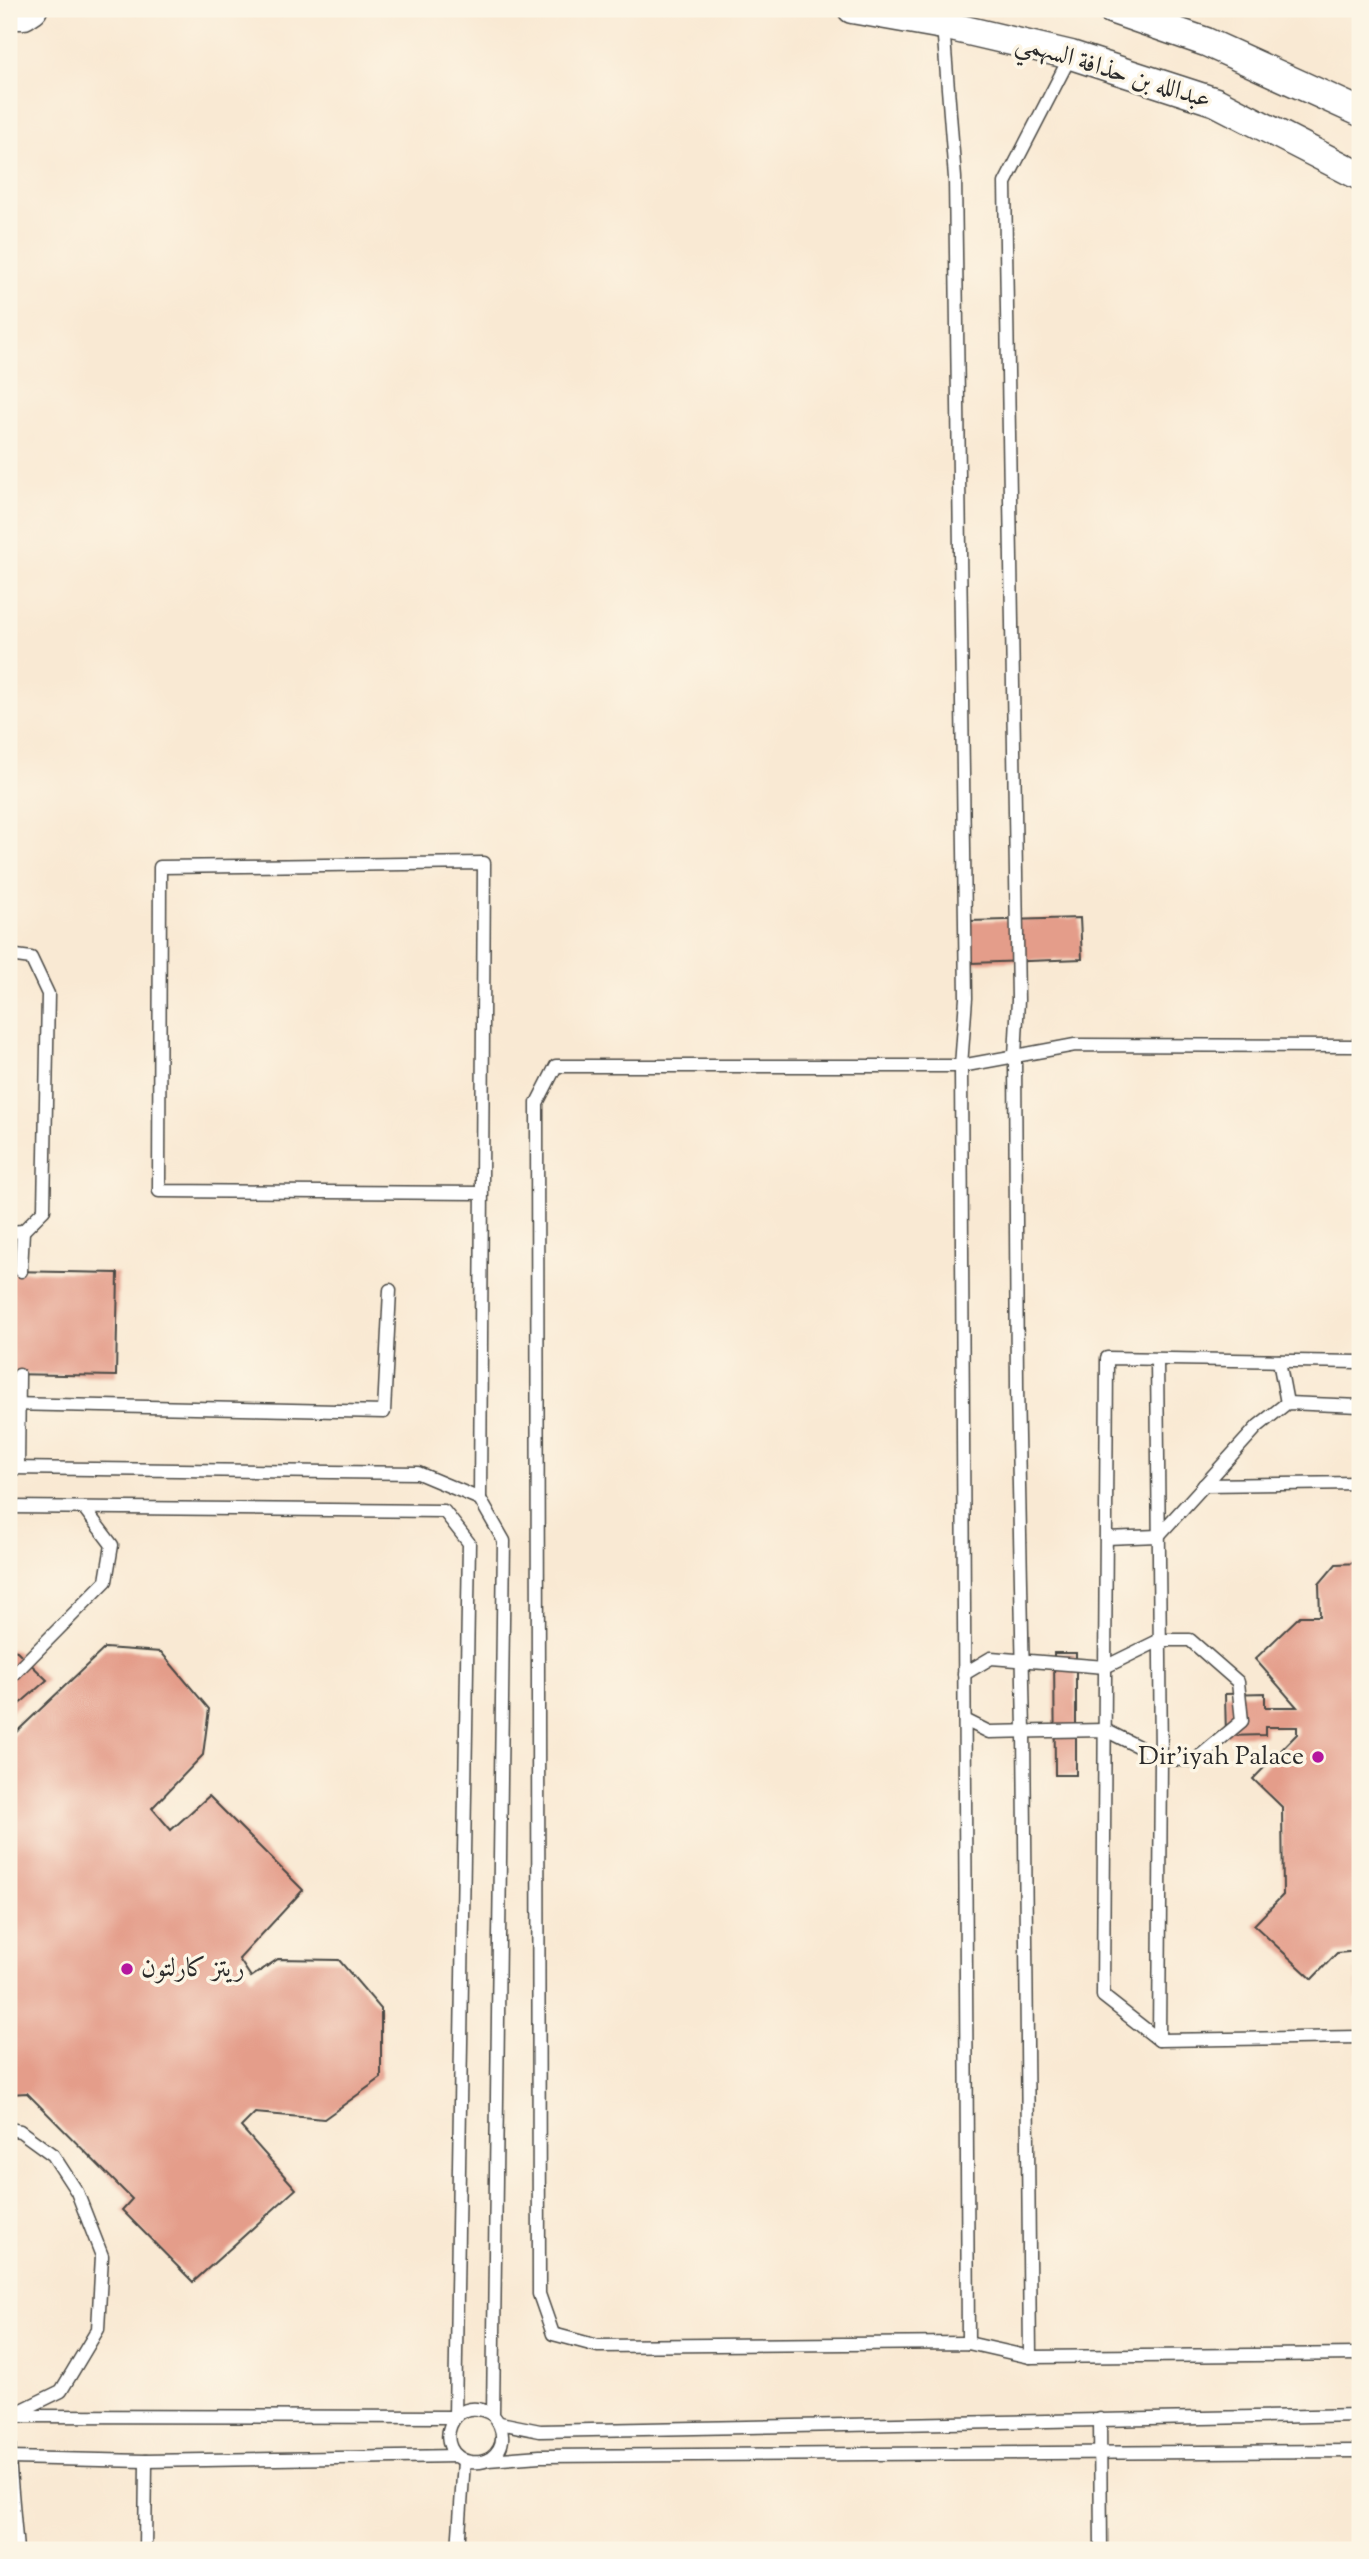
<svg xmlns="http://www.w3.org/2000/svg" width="1369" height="2559" viewBox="0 0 1369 2559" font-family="'Sorts Mill Goudy',Amiri,serif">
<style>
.building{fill:#e49d8a}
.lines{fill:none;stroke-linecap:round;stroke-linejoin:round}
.service-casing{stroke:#4a4844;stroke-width:15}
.tertiary-casing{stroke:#4a4844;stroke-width:31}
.service{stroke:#fff;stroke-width:12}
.tertiary{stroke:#fff;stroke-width:28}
.poi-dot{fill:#b5179e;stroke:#fcf5e5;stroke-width:2.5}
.labels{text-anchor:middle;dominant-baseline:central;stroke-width:7;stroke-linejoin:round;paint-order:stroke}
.street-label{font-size:26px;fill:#2b2b2b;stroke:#fcf5e5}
.poi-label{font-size:26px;fill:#2b2b2b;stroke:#fcf5e5;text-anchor:end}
</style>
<rect width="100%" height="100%" fill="#fcf5e5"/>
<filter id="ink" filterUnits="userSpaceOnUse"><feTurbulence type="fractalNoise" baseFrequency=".0143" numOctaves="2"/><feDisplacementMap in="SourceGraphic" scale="14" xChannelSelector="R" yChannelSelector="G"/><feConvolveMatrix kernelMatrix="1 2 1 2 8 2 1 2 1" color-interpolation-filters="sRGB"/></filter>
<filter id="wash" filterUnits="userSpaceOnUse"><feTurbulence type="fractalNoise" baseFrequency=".00686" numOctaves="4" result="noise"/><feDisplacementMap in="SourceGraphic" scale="28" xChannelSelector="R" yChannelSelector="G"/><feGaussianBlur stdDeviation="1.57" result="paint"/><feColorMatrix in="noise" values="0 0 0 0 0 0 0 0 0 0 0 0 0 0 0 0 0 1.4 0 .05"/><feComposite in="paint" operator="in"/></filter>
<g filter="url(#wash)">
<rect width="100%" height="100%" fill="#f9e9d3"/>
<g id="blocks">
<g class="building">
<polygon points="1080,918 1082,959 971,963 969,921"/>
<polygon points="9,1271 118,1273 116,1376 9,1374"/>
<polygon points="1360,1563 1360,1951 1337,1953 1312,1979 1254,1925 1283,1895 1282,1807 1253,1779 1297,1734 1297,1727 1265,1727 1265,1735 1226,1736 1225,1694 1265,1693 1265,1707 1297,1707 1255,1659 1300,1616 1320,1616 1319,1584 1336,1564"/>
<polygon points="105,1648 161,1652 209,1709 203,1755 152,1808 171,1830 209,1796 303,1890 239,1959 251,1977 278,1959 339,1960 381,2009 381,2078 324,2119 255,2113 241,2127 296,2189 193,2282 122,2210 132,2199 27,2093 9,2094 9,1739"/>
<polygon points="9,1649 17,1651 47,1680 9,1713"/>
<polygon points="1054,1653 1076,1653 1076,1775 1055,1775"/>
<polygon points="1360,1962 1360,1998 1357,1998 1355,1963"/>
</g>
</g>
</g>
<g filter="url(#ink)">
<use href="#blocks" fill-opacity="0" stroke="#4a4844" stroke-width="2"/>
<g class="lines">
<g class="service-casing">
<g id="service">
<polyline points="943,25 955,178 966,998 961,1066 968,2343"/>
<polyline points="9,955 31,958 48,994 44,1210 23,1231 9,1232"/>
<polyline points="1360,1046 1075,1045 961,1066 556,1066 537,1103 539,2294 553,2334 598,2346 968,2343 1030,2357 1360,2354"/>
<polyline points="21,1271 23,1231"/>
<polyline points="1157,1359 1161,1758 1159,2040"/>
<polyline points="1279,1361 1287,1403"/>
<polyline points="1360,1362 1107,1358 1103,1996 1159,2040 1360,2037"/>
<polyline points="9,1404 384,1412 390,1290"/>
<path d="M 9,1468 L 418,1473 L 480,1499 L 504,1541 L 493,2415 C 504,2428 507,2446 491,2458 C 485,2462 478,2463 470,2462 C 430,2454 450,2389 493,2415"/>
<polyline points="18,1468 19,1375"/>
<polyline points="1204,1485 1360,1483"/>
<polyline points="480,1499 484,863 160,867 159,1191 482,1193"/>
<polyline points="9,1507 444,1511 469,1543 455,2417 9,2416"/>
<polyline points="1106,1538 1158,1536 1258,1426 1287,1403 1360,1406"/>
<polyline points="964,1674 991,1658 1105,1667 1160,1640 1190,1640 1238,1682 1242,1721 1194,1761 1161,1758 1105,1730 989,1732 965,1720"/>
<polyline points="9,1679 106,1581 112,1545 84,1508"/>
<polyline points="9,2129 20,2131 53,2155 77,2192 102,2256 98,2329 61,2391 10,2416 9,2458 17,2550"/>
<polyline points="1030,2357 1024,1731 1017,1387 1015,1056 1018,1000 1005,183 1071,55"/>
<polyline points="1100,2419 1101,2550"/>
<polyline points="500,2423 540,2431 1360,2415"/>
<polyline points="9,2458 146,2461 457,2456"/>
<polyline points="488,2460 540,2456 1360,2451"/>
<polyline points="145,2550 146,2461"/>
<polyline points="458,2550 464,2461"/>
</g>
</g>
<g class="tertiary-casing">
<g id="tertiary">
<polyline points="852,9 943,25 1071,55 1216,102 1360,176"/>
<polyline points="1111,9 1206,42 1360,112"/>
<polyline points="9,15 24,15 33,9"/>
</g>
</g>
<use href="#service" class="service"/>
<use href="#tertiary" class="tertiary"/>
</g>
</g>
<g class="poi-dot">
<circle cx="1318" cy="1757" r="7"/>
<circle cx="127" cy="1969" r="7"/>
</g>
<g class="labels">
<g class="street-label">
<text transform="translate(1113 72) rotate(17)">عبدالله بن حذافة السهمي</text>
</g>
<g class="poi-label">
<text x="1304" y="1757">Dir'iyah Palace</text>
<text x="141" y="1969" text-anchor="start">ريتز كارلتون</text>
</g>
</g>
<rect width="1369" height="2559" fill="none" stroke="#fcf5e5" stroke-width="35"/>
</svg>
